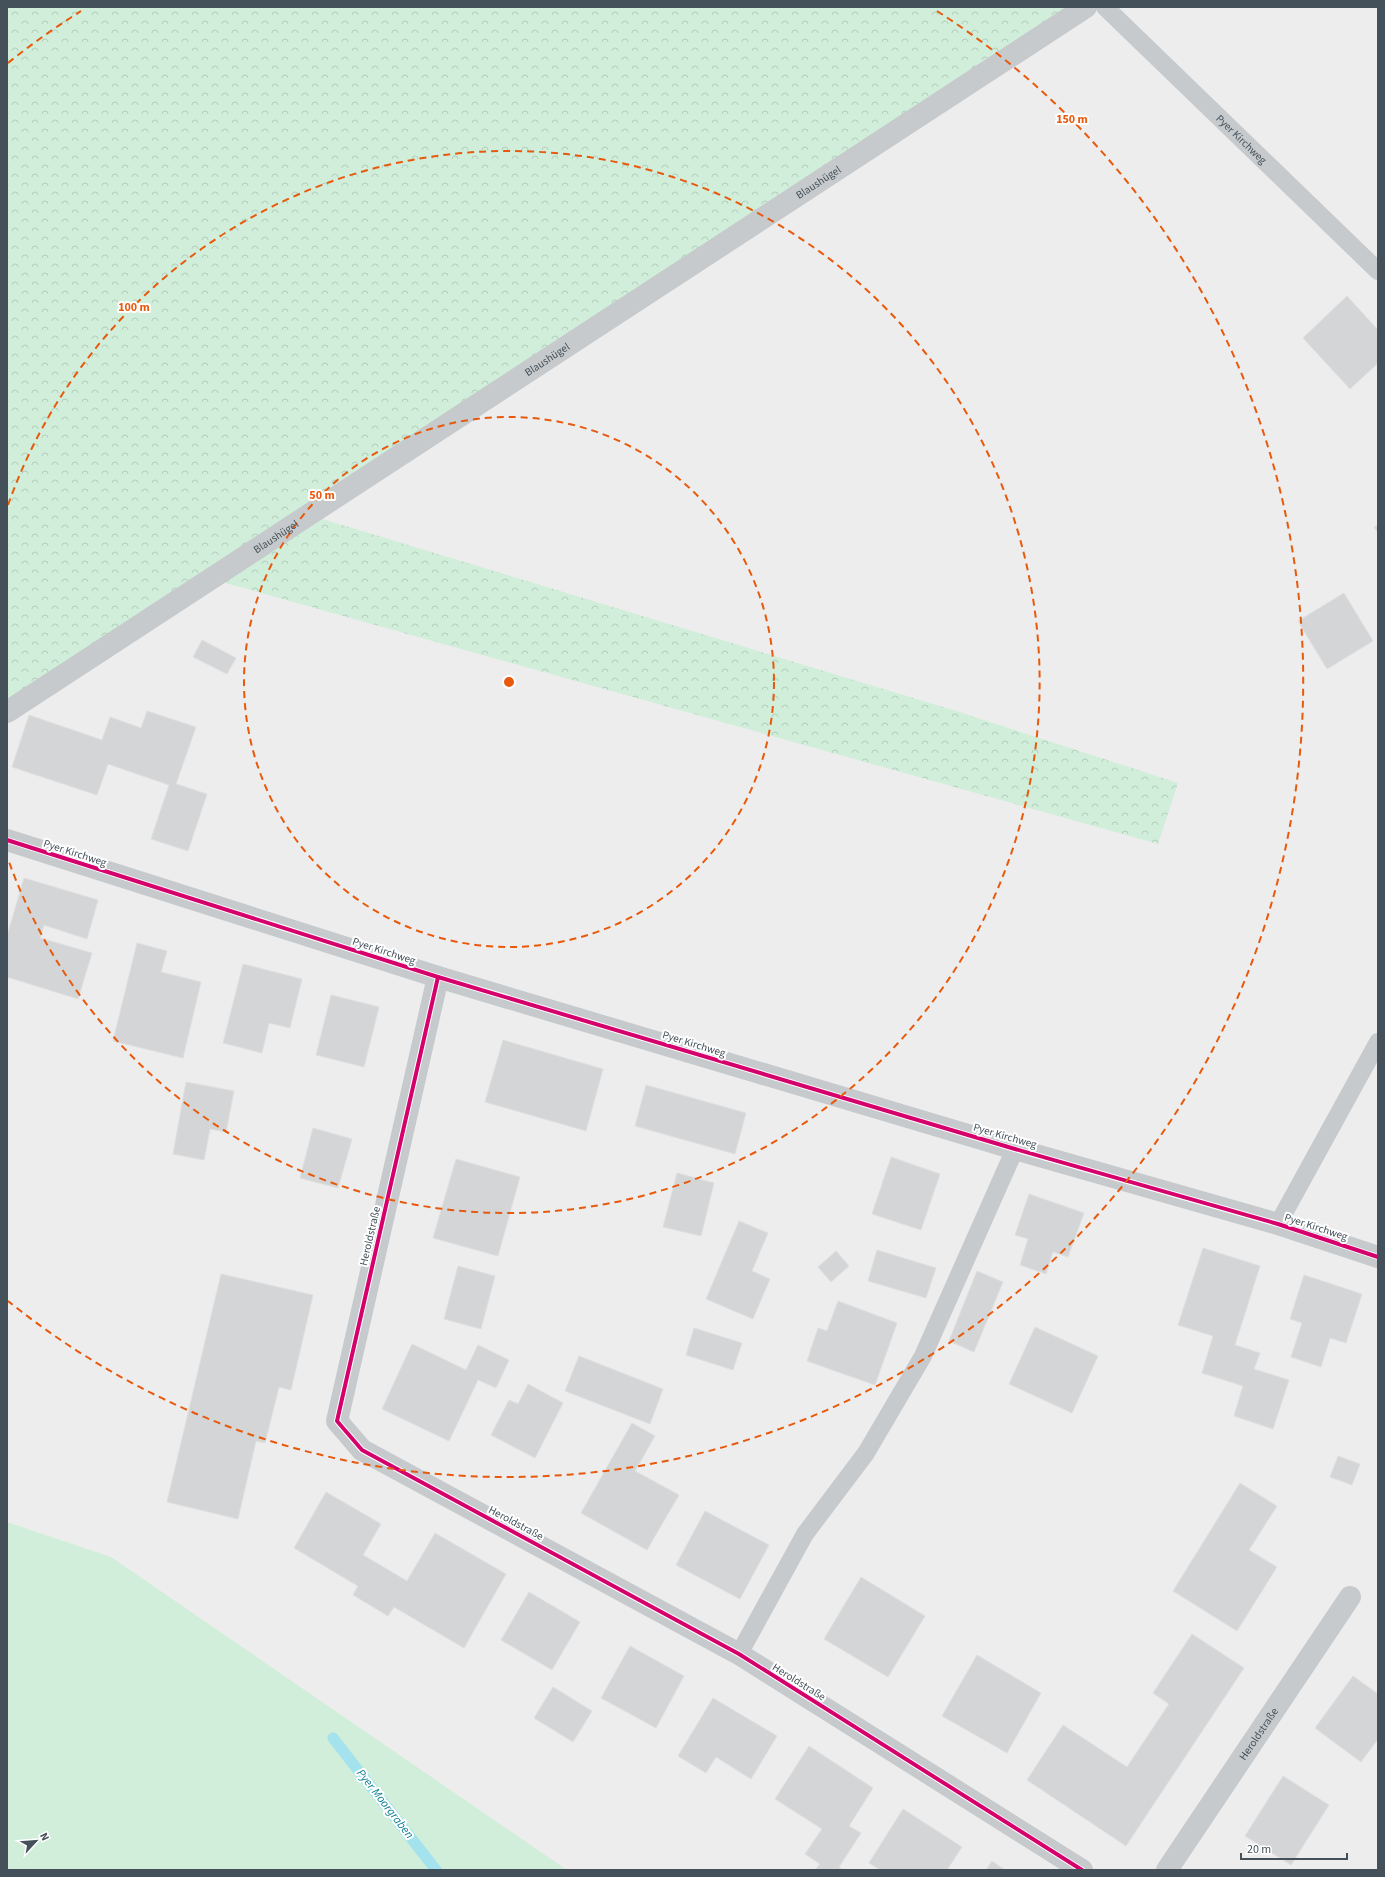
<svg xmlns="http://www.w3.org/2000/svg" width="1385" height="1877" viewBox="0 0 1385 1877" font-family="'Source Sans 3',sans-serif">
<style>
.grass{fill:#d0eeda}
.forest{fill:url(#forest-crowns)}
.lines{fill:none;stroke-linecap:round;stroke-linejoin:round}
.stream{stroke:#a4e2ed;stroke-width:11}
.building{fill:#d4d5d6;stroke:#dfdfe0}
.service{stroke:#c7cacc;stroke-width:18}
.minor{stroke:#c7cacc;stroke-width:22}
.cycleway-casing{stroke:#fff;stroke-width:6}
.cycleway{stroke:#d6006c;stroke-width:4}
.ring{fill:none;stroke:#e8590c;stroke-width:2;stroke-dasharray:7 5}
.labels{text-anchor:middle;dominant-baseline:central;stroke-width:4;stroke-linejoin:round;paint-order:stroke}
.street-label{font-size:11px;fill:#44515a;stroke:#fff}
.water-label{font-size:12px;font-style:italic;fill:#0a7e91;stroke:#fff}
.centre{fill:#e8590c;stroke:#fff;stroke-width:2}
.ring-label{font-size:12px;text-anchor:middle;font-weight:bold;fill:#e8590c;stroke:#fff;stroke-width:4;stroke-linejoin:round;paint-order:stroke}
</style>
<defs>
<pattern id="forest-crowns" width="20" height="18" patternUnits="userSpaceOnUse"><rect width="20" height="18" fill="#d0eeda"/><path d="M2 6a3 3 0 1 1 6 0M12 15a3 3 0 1 1 6 0" fill="none" stroke="#b4cebd"/></pattern>
</defs>
<rect width="100%" height="100%" fill="#eeeded"/>
<polygon class="grass" points="7,1522 111,1557 567,1870 7,1870"/>
<polygon class="forest" points="7,7 1086,7 309,515 953,710 1178,783 1158,844 211,579 7,712"/>
<g class="lines">
<polyline class="stream" points="333,1738 436,1870"/>
</g>
<g class="building">
<polygon points="1347,296 1378,330 1378,363 1350,389 1303,338"/>
<polygon points="1378,525 1378,533 1374,527"/>
<polygon points="1344,593 1373,641 1327,669 1298,621"/>
<polygon points="202,640 236,658 227,674 193,657"/>
<polygon points="147,711 196,727 176,784 207,794 188,851 151,839 169,785 108,764 97,795 12,767 29,715 102,740 110,717 141,728"/>
<polygon points="24,878 98,900 87,939 44,925 40,938 92,953 78,999 7,977 7,936"/>
<polygon points="137,943 167,951 161,972 201,982 183,1058 113,1041"/>
<polygon points="243,964 302,979 290,1028 269,1023 262,1053 223,1043"/>
<polygon points="331,995 379,1007 364,1067 316,1055"/>
<polygon points="503,1040 603,1069 586,1131 485,1102"/>
<polygon points="186,1082 234,1091 226,1132 210,1129 204,1160 173,1154"/>
<polygon points="646,1085 746,1113 735,1154 635,1126"/>
<polygon points="313,1128 352,1139 338,1188 300,1178"/>
<polygon points="891,1157 940,1174 921,1230 872,1214"/>
<polygon points="456,1159 520,1177 498,1256 433,1238"/>
<polygon points="677,1173 714,1183 701,1236 663,1227"/>
<polygon points="1029,1194 1084,1213 1068,1257 1053,1252 1046,1274 1020,1265 1028,1239 1015,1235"/>
<polygon points="739,1221 768,1233 752,1271 770,1279 753,1319 706,1299"/>
<polygon points="1203,1248 1260,1266 1235,1345 1260,1353 1254,1369 1289,1380 1273,1429 1234,1416 1243,1386 1202,1373 1213,1336 1178,1325"/>
<polygon points="877,1250 936,1268 926,1298 868,1281"/>
<polygon points="836,1251 849,1266 831,1282 818,1267"/>
<polygon points="458,1266 495,1276 481,1329 444,1319"/>
<polygon points="977,1271 1003,1282 974,1352 949,1341"/>
<polygon points="221,1274 313,1295 291,1390 279,1387 265,1443 256,1441 238,1519 167,1502"/>
<polygon points="1304,1275 1362,1294 1346,1343 1330,1338 1321,1367 1291,1357 1302,1323 1290,1319"/>
<polygon points="838,1301 897,1323 875,1385 807,1361 818,1328 827,1331"/>
<polygon points="1035,1327 1098,1356 1072,1413 1009,1384"/>
<polygon points="694,1328 742,1343 733,1370 686,1355"/>
<polygon points="412,1344 466,1370 478,1345 509,1360 496,1388 478,1380 449,1441 382,1409"/>
<polygon points="579,1356 663,1389 650,1424 565,1391"/>
<polygon points="528,1384 563,1403 535,1458 491,1435 509,1400 518,1404"/>
<polygon points="632,1423 655,1436 635,1471 679,1495 647,1550 581,1513"/>
<polygon points="1338,1456 1360,1464 1352,1485 1330,1477"/>
<polygon points="1240,1483 1277,1506 1249,1550 1277,1567 1237,1631 1173,1591"/>
<polygon points="326,1492 381,1524 363,1555 407,1581 435,1533 506,1574 464,1648 394,1607 388,1616 353,1595 358,1586 294,1548"/>
<polygon points="705,1511 769,1545 740,1599 676,1565"/>
<polygon points="861,1577 925,1616 888,1677 824,1639"/>
<polygon points="529,1592 580,1622 552,1670 501,1640"/>
<polygon points="1192,1634 1244,1668 1126,1846 1027,1780 1063,1725 1127,1767 1169,1704 1153,1693"/>
<polygon points="630,1646 684,1676 656,1728 601,1698"/>
<polygon points="977,1655 1041,1693 1007,1753 942,1716"/>
<polygon points="1353,1676 1378,1694 1378,1739 1361,1762 1315,1728"/>
<polygon points="553,1687 592,1711 573,1742 534,1718"/>
<polygon points="713,1698 777,1736 751,1779 716,1757 706,1773 678,1756"/>
<polygon points="809,1746 873,1788 849,1826 861,1833 839,1867 843,1870 815,1870 820,1864 805,1854 822,1829 775,1799"/>
<polygon points="1283,1776 1329,1805 1291,1865 1245,1836"/>
<polygon points="903,1809 962,1847 947,1870 880,1870 869,1863"/>
<polygon points="992,1861 1005,1870 986,1870"/>
</g>
<g class="lines">
<g class="service">
<path id="s1" d="M 1105,7 L 1378,271"/>
<polyline points="1278,1224 1378,1042"/>
<polyline points="739,1654 805,1534 866,1453 923,1356 1015,1149"/>
</g>
<g class="minor">
<path id="s2" d="M 7,712 L 1086,7"/>
<polyline points="7,840 438,977 1015,1149 1278,1224 1378,1257"/>
<polyline points="438,977 337,1421 362,1450 739,1654 1082,1870"/>
<path id="s3" d="M 1167,1870 L 1350,1597"/>
</g>
<g class="cycleway-casing">
<g id="cycleway">
<polyline points="7,840 438,977 1015,1149 1278,1224 1378,1257"/>
<polyline points="438,977 337,1421 362,1450 739,1654 1082,1870"/>
</g>
</g>
<use href="#cycleway" class="cycleway"/>
</g>
<g class="ring">
<circle cx="509" cy="682" r="265"/>
<path d="M8 505A531 531 0 1 1 8 859"/>
<path d="M8 63A796 796 0 0 1 81 11M937 11A796 796 0 1 1 8 1301"/>
</g>
<g class="labels">
<g class="street-label">
<text stroke="none"><textPath href="#s1" startOffset="190">Pyer Kirchweg</textPath></text>
<text stroke="none"><textPath href="#s2" startOffset="969">Blaushügel</textPath></text>
<text stroke="none"><textPath href="#s2" startOffset="645">Blaushügel</textPath></text>
<text stroke="none"><textPath href="#s2" startOffset="321">Blaushügel</textPath></text>
<text transform="translate(75 853) rotate(18)">Pyer Kirchweg</text>
<text transform="translate(384 951) rotate(18)">Pyer Kirchweg</text>
<text transform="translate(694 1044) rotate(17)">Pyer Kirchweg</text>
<text transform="translate(1005 1136) rotate(16)">Pyer Kirchweg</text>
<text transform="translate(1316 1227) rotate(18)">Pyer Kirchweg</text>
<text transform="translate(370 1236) rotate(-77)">Heroldstraße</text>
<text transform="translate(516 1523) rotate(28)">Heroldstraße</text>
<text transform="translate(799 1682) rotate(32)">Heroldstraße</text>
<text stroke="none"><textPath href="#s3" startOffset="164">Heroldstraße</textPath></text>
</g>
<g class="water-label">
<text transform="translate(385 1804) rotate(52)">Pyer Moorgraben</text>
</g>
</g>
<circle cx="509" cy="682" r="6" class="centre"/>
<g class="ring-label">
<text x="1072" y="123">150 m</text>
<text x="134" y="311">100 m</text>
<text x="322" y="499">50 m</text>
</g>
<rect width="1385" height="1877" fill="none" stroke="#44515a" stroke-width="16"/>
<g transform="translate(36 1841) rotate(64)" stroke="#ffffff" stroke-width="3" paint-order="stroke">
<path d="M0-3L7 15L0 10L-7 15Z" fill="#44515a"/>
<text y="-6" font-size="11" font-weight="bold" text-anchor="middle" fill="#44515a">N</text>
</g>
<path d="M1241 1853v6h106v-6" fill="none" stroke="#44515a" stroke-width="2"/>
<text x="1247" y="1853" font-size="12" fill="#44515a" stroke="#ffffff" stroke-width="3" paint-order="stroke">20 m</text>
</svg>
